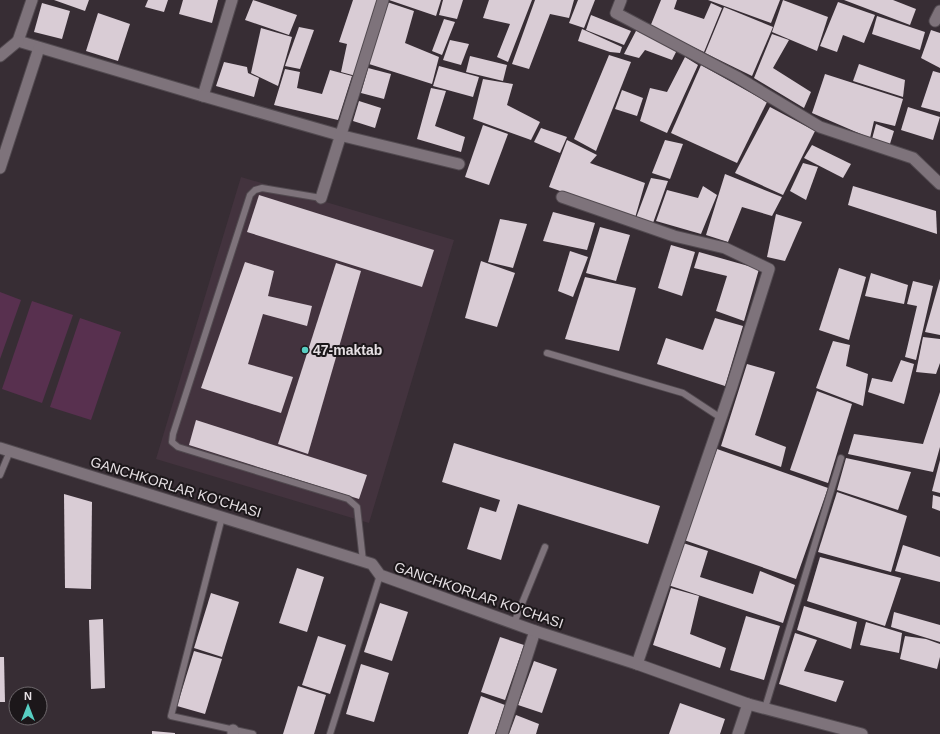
<svg xmlns="http://www.w3.org/2000/svg" width="940" height="734" viewBox="0 0 940 734" font-family="Arial,sans-serif">
<style>
.built{fill:#43333e}
.green{fill:#58304f}
.building{fill:#d9ccd5}
.lines{fill:none;stroke-linecap:round;stroke-linejoin:round}
.service-casing{stroke:#524a50;stroke-width:8}
.minor-casing{stroke:#524a50;stroke-width:13}
.tertiary-casing{stroke:#524a50;stroke-width:13}
.service{stroke:#7e737b;stroke-width:6}
.minor{stroke:#7e737b;stroke-width:11}
.tertiary{stroke:#7e737b;stroke-width:11}
.poi-dot{fill:#57cec2;stroke:#1c171a;stroke-width:1.5}
.labels{text-anchor:middle;dominant-baseline:central;stroke-width:4;stroke-linejoin:round;paint-order:stroke}
.poi-label{font-size:14px;font-weight:bold;fill:#e6e0e4;stroke:#1c171a;text-anchor:start}
.street-label{font-size:14px;fill:#e6e0e4;stroke:#1c171a}
</style>
<rect width="100%" height="100%" fill="#372d34"/>
<polygon class="built" points="241,177 454,240 369,523 156,459"/>
<g class="green">
<polygon points="0,292 21,300 0,359"/>
<polygon points="32,301 73,315 42,403 2,389"/>
<polygon points="80,318 121,332 91,420 50,407"/>
</g>
<g class="building">
<polygon points="54,0 89,0 85,11"/>
<polygon points="148,0 168,0 164,12 145,7"/>
<polygon points="183,0 218,0 212,23 179,14"/>
<polygon points="253,0 297,15 289,35 245,20"/>
<polygon points="353,0 379,0 356,76 341,72 347,44 339,42"/>
<polygon points="389,0 441,0 436,16"/>
<polygon points="443,0 463,0 457,19 439,15"/>
<polygon points="489,0 532,0 508,62 497,57 510,24 483,18"/>
<polygon points="535,0 574,0 569,18 550,14 529,69 512,64"/>
<polygon points="578,0 595,0 584,28 569,23"/>
<polygon points="661,0 677,0 674,9 704,19 711,3 722,8 704,52 650,27"/>
<polygon points="708,0 780,0 771,23"/>
<polygon points="783,0 828,17 817,51 772,32"/>
<polygon points="844,0 893,0 916,9 910,25"/>
<polygon points="387,2 414,11 405,43 439,57 432,84 369,64"/>
<polygon points="838,2 875,15 864,43 843,35 837,52 820,46"/>
<polygon points="42,3 70,11 62,39 34,32"/>
<polygon points="724,7 773,27 752,76 705,53"/>
<polygon points="98,13 130,24 118,61 86,51"/>
<polygon points="591,15 631,31 624,45 586,30"/>
<polygon points="877,16 925,32 920,50 872,34"/>
<polygon points="444,19 455,22 442,55 432,51"/>
<polygon points="299,27 314,30 300,69 285,66"/>
<polygon points="261,28 292,37 278,86 251,73"/>
<polygon points="582,29 622,47 620,53 610,52 578,41"/>
<polygon points="637,29 678,48 672,60 645,50 639,58 624,54"/>
<polygon points="931,30 940,33 940,68 921,58"/>
<polygon points="772,34 789,40 773,68 811,92 804,108 754,78"/>
<polygon points="450,40 469,44 461,65 443,60"/>
<polygon points="609,55 631,62 596,151 574,139"/>
<polygon points="470,56 507,65 503,81 466,72"/>
<polygon points="685,57 698,65 667,133 640,121 650,88 667,92"/>
<polygon points="224,62 247,67 248,73 259,78 254,97 216,86"/>
<polygon points="859,64 905,80 903,97 853,81"/>
<polygon points="701,65 767,102 737,163 671,133"/>
<polygon points="439,66 479,77 473,97 433,86"/>
<polygon points="368,68 391,74 384,99 361,93"/>
<polygon points="285,69 300,72 297,88 322,94 330,70 352,76 338,120 274,105"/>
<polygon points="933,71 940,73 940,112 921,107"/>
<polygon points="825,74 903,99 895,126 874,121 870,138 812,113"/>
<polygon points="483,79 513,84 507,105 540,122 531,140 473,119"/>
<polygon points="431,88 446,91 435,126 465,137 461,152 417,139"/>
<polygon points="622,90 643,98 637,116 615,109"/>
<polygon points="359,101 381,108 375,128 353,121"/>
<polygon points="770,107 815,131 783,195 735,173"/>
<polygon points="908,107 940,117 933,140 901,130"/>
<polygon points="876,124 894,131 889,147 872,139"/>
<polygon points="483,125 508,134 489,185 465,177"/>
<polygon points="541,128 567,137 560,153 534,142"/>
<polygon points="567,140 597,155 590,163 645,183 635,218 549,187"/>
<polygon points="665,140 683,144 670,179 652,173"/>
<polygon points="812,145 851,164 843,178 804,158"/>
<polygon points="803,163 818,167 806,200 790,191"/>
<polygon points="725,174 782,197 772,216 742,207 728,242 706,235"/>
<polygon points="651,178 668,181 653,223 636,218"/>
<polygon points="703,186 717,195 701,234 656,221 667,190 698,198"/>
<polygon points="853,186 936,211 937,234 848,205"/>
<polygon points="259,195 434,250 422,287 247,232"/>
<polygon points="553,212 595,223 587,250 543,241"/>
<polygon points="776,214 802,222 785,261 767,257"/>
<polygon points="500,219 527,224 513,268 488,262"/>
<polygon points="600,227 630,235 616,281 586,273"/>
<polygon points="671,245 695,252 682,296 658,288"/>
<polygon points="570,251 588,257 573,297 558,291"/>
<polygon points="699,252 759,269 744,321 716,311 727,276 694,268"/>
<polygon points="481,261 515,273 497,327 465,318"/>
<polygon points="245,262 274,271 268,296 312,306 307,326 263,314 248,364 293,377 281,413 201,388"/>
<polygon points="336,263 361,271 308,454 278,444"/>
<polygon points="839,268 866,277 849,340 819,330"/>
<polygon points="871,273 908,285 904,304 865,296"/>
<polygon points="585,277 636,288 619,351 565,339"/>
<polygon points="940,279 940,335 925,332"/>
<polygon points="913,281 933,286 916,360 905,357 917,306 907,304"/>
<polygon points="715,318 743,326 725,386 657,364 666,338 703,350"/>
<polygon points="923,337 940,339 940,363 936,374 916,372"/>
<polygon points="833,341 850,345 846,366 868,374 863,406 816,388"/>
<polygon points="901,360 914,364 904,404 868,392 872,378 892,382"/>
<polygon points="747,364 775,372 755,435 786,447 781,467 721,446"/>
<polygon points="817,391 852,404 828,483 790,470"/>
<polygon points="940,392 940,447 933,472 848,454 854,434 923,444"/>
<polygon points="196,420 367,475 359,499 189,445"/>
<polygon points="454,443 660,506 648,544 518,504 501,560 467,549 480,507 496,512 500,500 442,482"/>
<polygon points="717,449 828,488 796,579 684,540"/>
<polygon points="846,458 911,472 898,510 837,490"/>
<polygon points="940,460 940,493 932,491"/>
<polygon points="837,492 907,516 891,572 818,552"/>
<polygon points="64,494 92,502 91,589 65,588"/>
<polygon points="933,495 940,497 940,511 932,508"/>
<polygon points="683,543 708,551 700,577 753,594 760,571 795,585 783,623 668,585"/>
<polygon points="903,545 940,557 940,582 895,571"/>
<polygon points="820,557 901,578 885,626 807,601"/>
<polygon points="297,568 324,577 307,632 279,623"/>
<polygon points="671,588 699,596 690,634 726,648 720,668 653,645"/>
<polygon points="211,593 239,602 222,657 194,648"/>
<polygon points="380,603 408,612 392,661 364,652"/>
<polygon points="804,606 857,622 851,649 797,630"/>
<polygon points="894,612 940,625 940,642 891,627"/>
<polygon points="746,616 780,626 764,680 730,670"/>
<polygon points="103,619 105,688 91,689 89,620"/>
<polygon points="866,622 902,633 899,653 860,645"/>
<polygon points="795,633 817,640 804,671 844,681 836,702 779,684"/>
<polygon points="318,636 346,645 330,694 302,685"/>
<polygon points="905,636 926,639 940,644 940,657 937,669 900,659"/>
<polygon points="500,637 524,645 505,700 481,692"/>
<polygon points="194,651 222,659 205,714 177,706"/>
<polygon points="0,657 4,657 5,702 0,702"/>
<polygon points="534,661 557,669 542,713 518,705"/>
<polygon points="361,664 389,673 374,722 346,714"/>
<polygon points="298,686 326,695 314,734 283,734"/>
<polygon points="481,696 505,705 495,734 468,734"/>
<polygon points="680,703 725,719 720,734 669,734"/>
<polygon points="516,715 539,724 536,734 509,734"/>
<polygon points="152,731 175,733 175,734 152,734"/>
</g>
<g class="lines">
<g class="service-casing">
<g id="service">
<polyline points="321,198 262,188 255,190 250,195 173,434 172,442 178,447 348,499 357,507 363,561"/>
<polyline points="547,353 683,393 721,418"/>
<polyline points="0,475 10,451"/>
<polyline points="222,517 171,716 253,734"/>
<polyline points="514,623 545,547"/>
<polyline points="765,708 841,458"/>
<polyline points="330,734 380,575"/>
</g>
</g>
<g class="minor-casing">
<g id="minor">
<polyline points="32,0 18,41 203,96 232,0"/>
<polyline points="621,0 616,13 737,77 820,127 913,158 940,184"/>
<polyline points="935,21 940,11"/>
<polyline points="0,56 18,41"/>
<polyline points="203,96 339,135 459,164"/>
<polyline points="0,168 39,48"/>
<polyline points="562,197 674,236 725,248 769,269 731,389 637,664"/>
<polyline points="321,198 383,0"/>
<polyline points="233,734 233,730"/>
<polyline points="502,734 535,631"/>
<polyline points="738,734 748,704"/>
</g>
</g>
<g class="tertiary-casing">
<polyline id="tertiary" points="0,448 372,564 380,575 535,631 637,664 748,704 862,734"/>
</g>
<use href="#service" class="service"/>
<use href="#minor" class="minor"/>
<use href="#tertiary" class="tertiary"/>
</g>
<circle class="poi-dot" cx="305" cy="350" r="4"/>
<g class="labels">
<g class="poi-label">
<text x="313" y="350">47-maktab</text>
</g>
<g class="street-label">
<text transform="translate(176 487) rotate(17)">GANCHKORLAR KO'CHASI</text>
<text transform="translate(479 595) rotate(19)">GANCHKORLAR KO'CHASI</text>
</g>
</g>
<g transform="translate(28 706)"><circle r="19" fill="#1c171a" stroke="#6d676b"/>
<path d="M0-3L7 15L0 10L-7 15Z" fill="#57cec2"/>
<text y="-6" font-size="11" font-weight="bold" text-anchor="middle" fill="#e6e0e4">N</text>
</g>
</svg>
